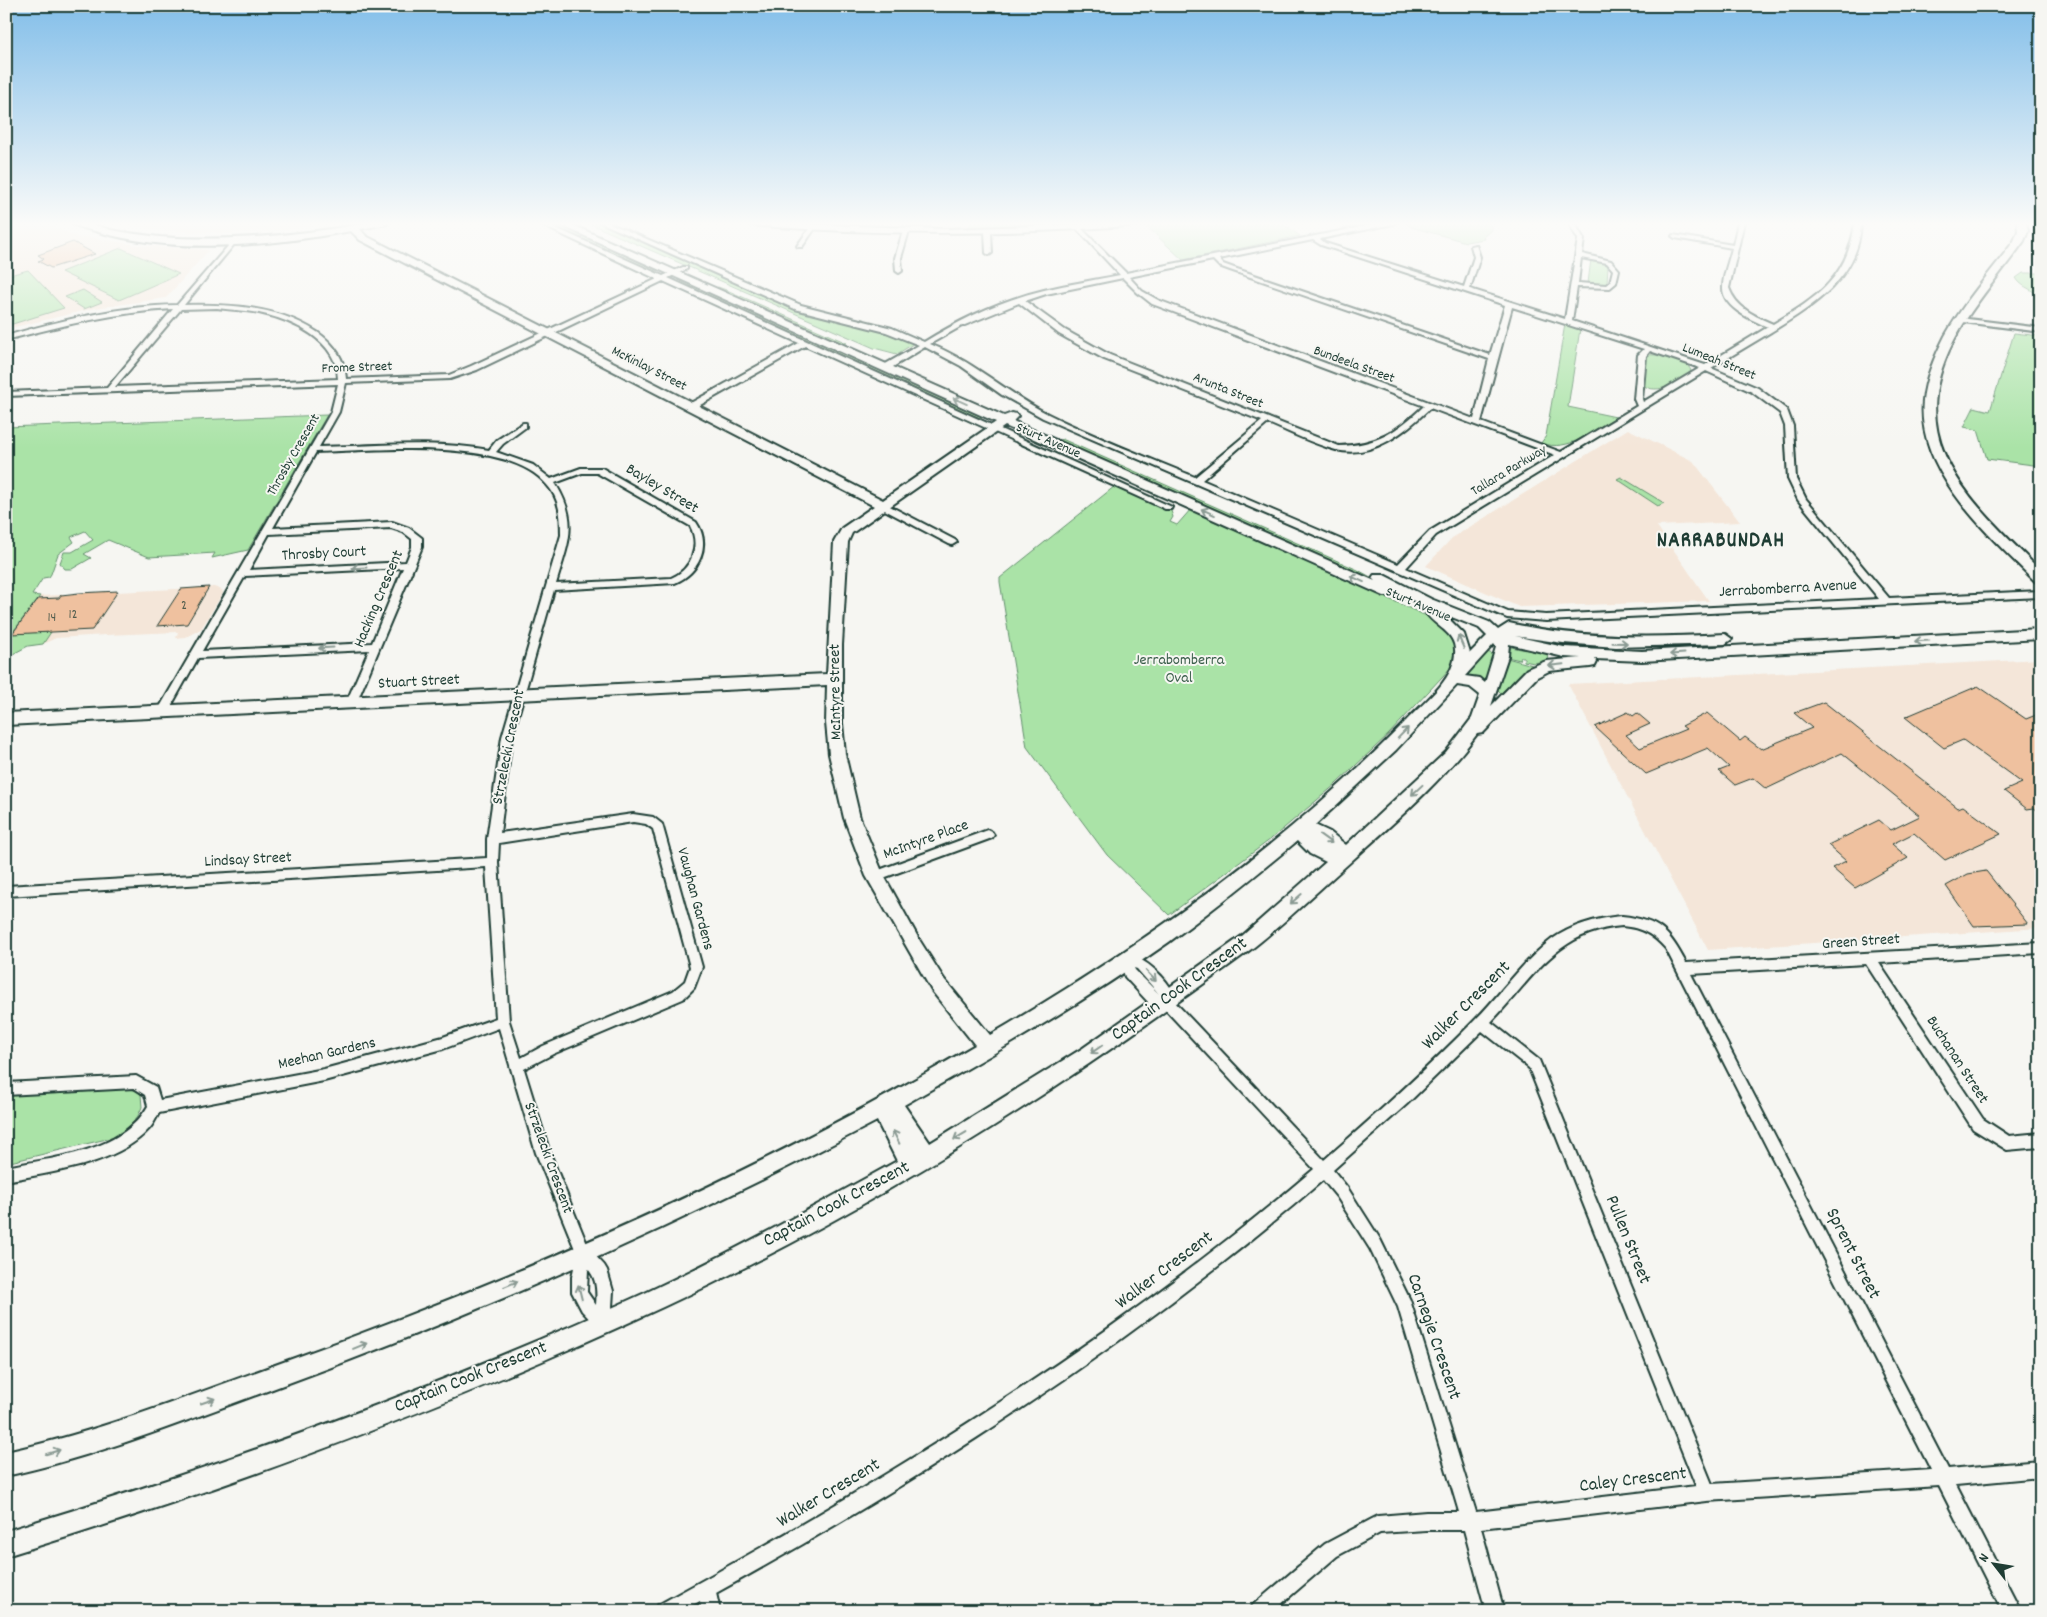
<svg xmlns="http://www.w3.org/2000/svg" width="2047" height="1617" viewBox="0 0 2047 1617" font-family="Dekko,sans-serif">
<style>
.built{fill:#f4e6d9}
.green{fill:#aae3a7;stroke:#64906e}
.building{fill:#efc19f;stroke:#1f3d34}
.lines{fill:none;stroke-linecap:round;stroke-linejoin:round}
.street-casing{stroke:#1f3d34;stroke-width:4}
.secondary-casing{stroke:#1f3d34;stroke-width:4}
.street{fill:#f6f6f2;fill-rule:evenodd}
.secondary{fill:#f6f6f2;fill-rule:evenodd}
.oneway{stroke:#8a9a93}
.labels{text-anchor:middle;dominant-baseline:central;stroke-width:4;stroke-linejoin:round;paint-order:stroke}
.far-street-label{font-size:14px;fill:#1f3d34;stroke:#f6f6f2}
.number-label{font-size:14px;fill:#535e4f}
.street-label{font-size:16px;fill:#1f3d34;stroke:#f6f6f2}
.park-label{font-size:16px;fill:#3b5e4b;stroke:#f6f6f2}
.near-street-label{font-size:19px;fill:#1f3d34;stroke:#f6f6f2}
.district-label{font-size:21px;font-weight:bold;letter-spacing:1px;fill:#1f3d34;stroke:#f6f6f2}
</style>
<rect width="100%" height="100%" fill="#f6f6f2"/>
<filter id="ink" filterUnits="userSpaceOnUse"><feTurbulence type="fractalNoise" baseFrequency=".02" numOctaves="2"/><feDisplacementMap in="SourceGraphic" scale="10" xChannelSelector="R" yChannelSelector="G"/><feConvolveMatrix kernelMatrix="1 2 1 2 8 2 1 2 1" color-interpolation-filters="sRGB"/></filter>
<g filter="url(#ink)">
<g class="built">
<polygon points="6,222 43,222 80,238 88,237 138,245 209,250 166,298 96,308 6,329"/>
<polygon points="112,222 348,222 284,230 222,233 157,230"/>
<polygon points="833,222 971,222 968,229 922,229 830,226"/>
<polygon points="1628,429 1693,461 1740,522 1657,526 1709,601 1519,607 1426,566 1452,538"/>
<polygon points="214,587 222,590 223,593 201,629 186,637 176,638 178,632 106,635 56,638 43,644 51,632 12,634 40,596"/>
<polygon points="2041,659 2041,928 1708,950 1568,684"/>
</g>
<g class="green">
<polygon points="542,222 552,222 658,271 645,268"/>
<polygon points="586,222 598,222 777,301 820,315 888,332 913,342 913,344 897,354 874,348"/>
<polygon points="971,222 1114,222 968,229"/>
<polygon points="1160,222 1281,222 1300,236 1183,260 1143,223"/>
<polygon points="1405,222 1491,222 1491,230 1483,237 1484,239 1466,242 1411,227"/>
<polygon points="121,248 179,274 119,300 61,272"/>
<polygon points="1591,259 1608,265 1607,283 1597,285 1588,283"/>
<polygon points="28,270 64,308 6,326 6,276"/>
<path d="M 2023,273 L 2041,273 L 2041,303 C 2036,287 2023,290 2016,278 Z"/>
<polygon points="682,281 969,409 982,416 980,418 960,410 685,286 680,283"/>
<polygon points="718,287 729,291 847,343 844,345 715,288"/>
<polygon points="83,290 102,302 84,309 65,297"/>
<path d="M 1565,324 L 1580,329 L 1568,407 L 1616,417 C 1592,431 1569,453 1541,443 L 1546,436 Z"/>
<polygon points="2014,333 2041,336 2041,466 1987,459 1978,430 1964,427 1974,407 1990,411"/>
<path d="M 1648,355 C 1660,354 1687,358 1691,371 C 1680,382 1657,396 1643,385 L 1645,357 Z"/>
<polygon points="327,415 248,550 212,558 215,553 149,557 108,540 84,554 91,558 72,569 65,569 60,563 64,552 72,552 93,540 85,531 71,537 74,542 58,554 51,574 49,577 43,578 32,595 40,596 12,633 51,632 43,644 28,646 11,655 6,654 6,427"/>
<polygon points="1062,439 1358,570 1403,595 1059,442"/>
<polygon points="1621,477 1664,503 1658,506 1617,479"/>
<polygon points="1115,486 1171,511 1173,517 1170,522 1177,525 1191,509 1433,619 1456,638 1455,663 1389,734 1336,784 1271,839 1169,915 1107,855 1027,747 1000,582 1000,578"/>
<polygon points="1511,647 1547,654 1548,660 1534,663 1524,661 1524,657 1521,657 1520,660 1507,657"/>
<polygon points="1485,651 1495,655 1487,685 1465,676"/>
<polygon points="1507,658 1536,666 1525,673 1501,693 1497,689"/>
<polygon points="128,1088 137,1091 141,1095 142,1107 138,1116 127,1129 115,1137 6,1163 6,1095"/>
</g>
<g class="building">
<polygon points="73,242 95,254 51,268 38,261 44,259 38,255"/>
<polygon points="209,587 187,624 157,626 181,589"/>
<polygon points="118,591 92,630 12,634 38,599 59,598 61,595 79,593"/>
<polygon points="1978,686 2026,719 2041,713 2041,813 2034,808 2027,809 2004,791 2022,783 1963,740 1944,748 1905,717"/>
<polygon points="1824,702 1958,808 1963,806 2001,834 1945,860 1914,833 1892,844 1908,858 1855,888 1832,868 1846,861 1828,845 1879,820 1891,830 1920,816 1842,753 1766,789 1753,778 1735,785 1719,771 1729,767 1708,748 1646,774 1595,727 1628,712 1633,716 1637,713 1650,724 1626,735 1640,748 1686,729 1682,726 1707,713 1740,741 1745,737 1761,749 1812,728 1794,713"/>
<polygon points="1986,871 2028,924 1974,926 1946,886 1968,874"/>
</g>
<g class="lines">
<g class="street-casing">
<g id="street">
<path d="M 535,222 L 542,222 L 663,276 L 683,267 L 687,267 L 687,269 L 668,278 L 1172,507 L 1171,509 L 1165,509 L 805,346 L 693,409 L 687,409 L 687,405 L 799,343 L 663,281 L 477,370 L 450,379 L 346,383 L 339,412 L 319,447 C 375,446 433,440 489,450 L 497,440 L 523,423 L 526,423 L 526,427 L 503,444 L 496,452 L 533,465 L 551,479 L 581,468 L 602,468 L 696,522 C 712,545 699,573 675,583 L 554,590 L 512,737 L 500,833 L 633,814 L 653,817 L 662,824 L 702,967 L 694,988 L 683,999 L 553,1054 L 524,1069 L 550,1153 L 589,1249 L 604,1265 L 607,1270 L 613,1291 L 611,1323 L 608,1328 L 603,1331 L 598,1328 L 582,1311 L 572,1292 L 572,1277 L 577,1254 L 536,1153 L 499,1028 L 443,1049 L 324,1081 L 159,1113 C 156,1118 153,1125 149,1129 C 117,1165 51,1172 6,1181 L 6,1167 C 55,1157 121,1153 148,1106 L 145,1095 L 134,1088 L 6,1095 L 6,1083 L 136,1076 L 156,1087 L 160,1100 L 324,1069 L 443,1037 L 496,1018 L 486,867 L 6,896 L 6,886 L 487,858 L 487,839 L 502,737 L 561,535 C 561,517 560,499 547,485 C 508,436 373,451 316,452 L 273,528 L 392,522 L 409,528 L 422,538 L 422,547 L 355,706 L 351,707 L 346,703 L 369,650 L 198,658 L 166,715 L 158,715 L 157,712 L 331,412 L 338,384 L 6,396 L 6,392 L 107,388 L 173,309 C 116,312 61,326 6,340 L 6,336 C 61,320 119,306 177,305 L 235,238 L 237,239 L 237,241 L 184,305 C 230,304 278,306 317,332 C 333,343 345,358 346,379 L 449,375 L 471,366 L 657,279 ZM 217,308 C 231,310 245,310 259,313 C 292,320 338,340 338,379 L 115,387 L 181,309 ZM 582,473 L 597,473 L 690,526 C 701,546 691,570 671,578 L 556,584 C 568,543 580,522 555,483 ZM 391,528 L 403,532 L 412,539 L 412,547 L 406,562 L 249,570 L 269,534 ZM 403,568 L 372,643 L 202,651 L 245,576 ZM 633,822 L 646,824 L 653,829 L 690,967 L 685,981 L 673,991 L 543,1046 L 521,1058 L 509,1021 L 498,862 L 499,843 ZM 588,1269 C 597,1279 597,1292 596,1305 L 587,1292 Z"/>
<path d="M 600,222 L 607,222 L 801,305 L 892,328 L 924,342 C 961,319 1002,300 1044,290 C 1069,284 1095,280 1120,275 L 1076,228 L 1075,227 L 1078,225 L 1126,273 L 1386,222 L 1396,222 L 1393,224 L 1320,239 L 1325,243 L 1464,287 L 1474,257 L 1471,246 L 1476,245 L 1480,257 L 1470,289 L 1565,319 L 1578,239 L 1568,222 L 1574,222 L 1584,239 L 1582,254 L 1611,261 L 1619,270 L 1616,283 L 1610,288 L 1577,287 L 1572,321 L 1705,365 L 1768,327 C 1752,320 1722,308 1723,287 C 1723,274 1729,261 1732,248 L 1675,238 L 1672,236 L 1673,235 L 1733,245 L 1738,222 L 1744,222 L 1729,288 C 1736,308 1755,316 1773,324 C 1818,297 1848,278 1855,222 L 1861,222 C 1860,277 1813,306 1771,332 C 1751,344 1731,356 1711,368 L 1758,388 L 1787,410 L 1793,426 L 1796,479 L 1806,499 L 1889,598 L 2041,591 L 2041,597 L 1546,621 L 1507,618 L 1043,418 L 1002,395 L 961,366 L 925,347 L 888,370 L 882,370 L 882,366 L 919,345 L 886,332 L 795,309 ZM 1313,240 L 1321,245 L 1505,305 L 1490,355 L 1234,268 L 1223,264 L 1219,259 ZM 1581,258 L 1607,263 L 1613,270 L 1610,282 L 1606,285 L 1578,283 ZM 1213,260 L 1219,266 L 1230,270 L 1489,359 L 1474,419 L 1158,300 L 1142,291 L 1129,277 ZM 1123,278 L 1138,293 L 1152,304 L 1424,406 C 1396,432 1378,445 1339,446 L 1110,355 L 1065,330 L 1025,301 L 1046,294 ZM 1019,303 L 1059,334 L 1104,359 L 1262,421 L 1195,477 C 1147,457 1094,437 1048,414 C 1007,393 973,361 930,344 L 960,327 ZM 1512,307 L 1644,349 L 1638,355 L 1634,399 L 1637,406 L 1561,452 L 1481,422 ZM 1650,351 L 1700,368 L 1643,402 L 1642,399 L 1646,356 ZM 1706,371 L 1752,392 L 1780,413 L 1785,426 L 1788,479 L 1798,500 L 1879,599 L 1546,615 L 1508,612 L 1406,568 L 1436,535 ZM 1430,408 L 1555,455 L 1430,531 L 1398,564 L 1202,480 L 1268,423 C 1290,432 1313,444 1336,450 C 1373,459 1406,431 1430,408 Z"/>
<polygon points="811,226 816,227 802,247 798,247 797,246"/>
<polygon points="906,229 909,231 901,258 902,271 899,273 896,271 895,258 903,231"/>
<polygon points="988,229 991,231 992,253 989,255 986,253 985,231"/>
<polygon points="1960,318 2041,328 2041,332 1963,322 1959,320"/>
<polygon points="882,502 955,540 957,542 952,545 949,544 879,507 879,503"/>
<polygon points="988,830 992,832 994,835 992,838 875,881 871,879 869,876 871,873"/>
<path d="M 1622,916 C 1660,920 1669,932 1686,963 L 2041,943 L 2041,953 L 1879,963 L 1983,1119 L 2009,1136 L 2041,1133 L 2041,1147 L 2007,1150 L 1973,1129 L 1866,964 L 1691,974 L 1948,1469 L 2041,1461 L 2041,1477 L 1956,1485 L 2021,1611 L 2002,1611 L 1939,1486 L 1707,1501 L 1481,1528 L 1504,1611 L 1486,1611 L 1464,1530 L 1426,1530 L 1380,1533 L 1337,1556 L 1273,1611 L 1250,1611 L 1253,1605 L 1325,1544 L 1372,1519 L 1378,1516 L 1426,1512 L 1459,1512 L 1398,1307 L 1370,1249 L 1337,1197 L 1323,1180 C 1139,1339 929,1476 716,1593 L 720,1611 L 702,1611 L 700,1601 L 682,1611 L 655,1611 L 658,1605 C 888,1480 1113,1340 1314,1169 L 1162,1006 L 1149,1003 L 1125,977 L 1120,960 L 1122,956 C 1137,951 1162,974 1170,987 C 1172,990 1172,995 1172,999 L 1324,1160 C 1376,1115 1427,1069 1475,1020 C 1501,994 1522,962 1551,940 C 1572,925 1597,918 1622,916 ZM 1622,926 C 1642,928 1653,934 1666,949 L 1931,1470 L 1712,1484 L 1539,1060 L 1491,1022 C 1532,979 1557,931 1622,926 ZM 1134,968 L 1137,969 L 1159,994 L 1135,970 ZM 1482,1031 L 1529,1068 L 1696,1486 L 1476,1512 L 1410,1300 L 1380,1239 L 1347,1187 L 1333,1170 L 1407,1104 Z"/>
</g>
</g>
<g class="secondary-casing">
<g id="secondary">
<path d="M 70,222 C 84,220 97,226 111,230 C 127,233 144,235 160,237 C 231,242 302,235 372,222 L 388,222 L 387,224 L 360,229 L 366,236 L 883,500 L 996,422 L 554,222 L 566,222 L 1004,416 L 1012,413 L 1016,414 L 1018,416 L 1013,421 L 1375,581 L 1372,578 L 1374,575 L 1384,575 L 1431,599 L 1489,622 L 1498,630 L 1509,623 C 1581,639 1652,638 1725,634 L 1732,639 L 1725,644 L 1616,647 L 1563,643 L 1515,636 L 1564,647 L 1642,651 L 2041,629 L 2041,639 L 1642,661 L 1595,659 L 1597,662 L 1595,666 L 1590,667 L 1549,671 L 1537,677 L 1483,733 L 1477,734 C 1443,780 1399,818 1357,856 C 1323,886 1290,918 1254,947 C 1232,964 1208,980 1185,997 C 1021,1115 846,1222 663,1307 C 450,1406 230,1488 6,1556 L 6,1531 C 224,1465 440,1387 647,1292 C 733,1252 815,1206 897,1161 L 877,1121 C 680,1225 476,1315 267,1391 C 182,1422 95,1457 6,1476 L 6,1452 C 99,1432 189,1396 278,1364 C 518,1278 755,1175 975,1045 L 932,991 L 866,876 L 844,818 L 829,754 L 826,723 L 827,685 L 6,725 L 6,713 L 827,674 L 834,542 L 842,528 L 874,506 L 360,240 L 351,231 C 269,246 176,255 95,231 C 87,229 76,227 70,222 ZM 1005,426 L 1384,596 L 1394,596 L 1395,592 L 1431,609 L 1426,613 C 1436,628 1457,632 1455,654 C 1453,681 1424,702 1405,722 C 1283,847 1140,947 990,1035 L 944,979 L 920,941 L 883,874 L 860,818 L 845,754 L 842,723 L 842,645 L 848,542 L 852,533 ZM 1444,614 L 1479,628 L 1487,636 L 1470,653 L 1464,634 ZM 1494,644 L 1496,647 L 1485,683 L 1479,678 L 1465,676 ZM 1509,644 L 1564,657 L 1581,658 L 1546,661 L 1527,669 L 1491,706 L 1508,656 ZM 1457,685 L 1470,687 L 1480,695 L 1472,718 L 1446,752 L 1346,845 L 1330,832 L 1315,825 L 1396,750 ZM 1297,841 L 1310,854 L 1326,862 L 1242,936 L 1083,1048 L 930,1143 L 904,1105 C 994,1054 1084,1002 1169,942 C 1213,910 1255,876 1297,841 Z"/>
<path d="M 745,222 L 946,229 L 1146,222 L 1141,225 C 1010,235 881,236 750,225 Z"/>
<path d="M 2017,222 L 2026,222 L 2028,231 L 2024,241 C 2005,268 1983,293 1965,321 C 1894,434 1962,493 2041,571 L 2041,583 L 2036,582 C 1991,537 1916,472 1923,401 C 1925,378 1935,356 1945,336 C 1964,302 1991,272 2014,241 L 2018,231 Z"/>
</g>
</g>
<use href="#street" class="street"/>
<use href="#secondary" class="secondary"/>
</g>
<defs><path id="oneway-shaft" d="M-6 0H5M1.5-3L5.5 0L1.5 3" fill="none" stroke-width="1.6" stroke-linecap="round" stroke-linejoin="round" transform="scale(1.25)"/></defs>
<g class="oneway">
<use href="#oneway-shaft" transform="translate(960 401) rotate(-156)"/>
<use href="#oneway-shaft" transform="translate(1208 512) rotate(-156)"/>
<use href="#oneway-shaft" transform="translate(359 568) rotate(177)"/>
<use href="#oneway-shaft" transform="translate(1357 579) rotate(-156)"/>
<use href="#oneway-shaft" transform="translate(1922 641) rotate(177)"/>
<use href="#oneway-shaft" transform="translate(1461 642) rotate(-113)"/>
<use href="#oneway-shaft" transform="translate(1620 643) rotate(1)"/>
<use href="#oneway-shaft" transform="translate(326 648) rotate(177)"/>
<use href="#oneway-shaft" transform="translate(1677 654) rotate(176)"/>
<use href="#oneway-shaft" transform="translate(1556 665) rotate(174)"/>
<use href="#oneway-shaft" transform="translate(1403 733) rotate(-46)"/>
<use href="#oneway-shaft" transform="translate(1417 790) rotate(137)"/>
<use href="#oneway-shaft" transform="translate(1326 839) rotate(36)"/>
<use href="#oneway-shaft" transform="translate(1296 899) rotate(139)"/>
<use href="#oneway-shaft" transform="translate(1151 976) rotate(46)"/>
<use href="#oneway-shaft" transform="translate(1097 1049) rotate(145)"/>
<use href="#oneway-shaft" transform="translate(960 1136) rotate(149)"/>
<use href="#oneway-shaft" transform="translate(896 1137) rotate(-117)"/>
<use href="#oneway-shaft" transform="translate(511 1284) rotate(-23)"/>
<use href="#oneway-shaft" transform="translate(580 1292) rotate(-104)"/>
<use href="#oneway-shaft" transform="translate(360 1346) rotate(-22)"/>
<use href="#oneway-shaft" transform="translate(208 1401) rotate(-19)"/>
<use href="#oneway-shaft" transform="translate(53 1452) rotate(-17)"/>
</g>
</g>
<linearGradient id="sky" x2="0" y2="1"><stop stop-color="#82bee9"/><stop offset="0.5" stop-color="#fbfbf9"/><stop offset="1" stop-color="#fbfbf9" stop-opacity="0"/></linearGradient>
<rect width="2047" height="448" fill="url(#sky)"/>
<g class="labels">
<g class="far-street-label">
<text transform="translate(1719 362) rotate(22)">Lumeah Street</text>
<text transform="translate(1354 365) rotate(20)">Bundeela Street</text>
<text transform="translate(357 368) rotate(-2)">Frome Street</text>
<text transform="translate(649 369) rotate(27)">McKinlay Street</text>
<text transform="translate(1228 391) rotate(22)">Arunta Street</text>
<text transform="translate(1048 441) rotate(24)">Sturt Avenue</text>
<text transform="translate(294 455) rotate(-60)">Throsby Crescent</text>
<text transform="translate(1509 471) rotate(-31)">Tallara Parkway</text>
<text transform="translate(1418 605) rotate(23)">Sturt Avenue</text>
</g>
<g class="number-label">
<text x="184" y="606">2</text>
<text x="73" y="615">12</text>
<text x="52" y="618">14</text>
</g>
<g class="street-label">
<text transform="translate(662 489) rotate(31)">Bayley Street</text>
<text transform="translate(324 554) rotate(-3)">Throsby Court</text>
<text transform="translate(1788 589) rotate(-3)">Jerrabomberra Avenue</text>
<text transform="translate(379 599) rotate(-67)">Hacking Crescent</text>
<text transform="translate(419 682) rotate(-3)">Stuart Street</text>
<text transform="translate(836 692) rotate(-91)">McIntyre Street</text>
<text transform="translate(509 747) rotate(-79)">Strzelecki Crescent</text>
<text transform="translate(926 840) rotate(-20)">McIntyre Place</text>
<text transform="translate(248 860) rotate(-3)">Lindsay Street</text>
<text transform="translate(695 899) rotate(75)">Vaughan Gardens</text>
<text transform="translate(1861 942) rotate(-4)">Green Street</text>
<text transform="translate(327 1054) rotate(-13)">Meehan Gardens</text>
<text transform="translate(1957 1060) rotate(57)">Buchanan Street</text>
<text transform="translate(548 1158) rotate(70)">Strzelecki Crescent</text>
</g>
<g class="park-label">
<text x="1179" y="660">Jerrabomberra<tspan x="1179" dy="18">Oval</tspan></text>
</g>
<g class="near-street-label">
<text transform="translate(1180 990) rotate(-36)">Captain Cook Crescent</text>
<text transform="translate(1467 1006) rotate(-45)">Walker Crescent</text>
<text transform="translate(837 1205) rotate(-28)">Captain Cook Crescent</text>
<text transform="translate(1627 1240) rotate(68)">Pullen Street</text>
<text transform="translate(1852 1254) rotate(63)">Sprent Street</text>
<text transform="translate(1165 1271) rotate(-37)">Walker Crescent</text>
<text transform="translate(1433 1337) rotate(71)">Carnegie Crescent</text>
<text transform="translate(471 1378) rotate(-22)">Captain Cook Crescent</text>
<text transform="translate(1633 1481) rotate(-7)">Caley Crescent</text>
<text transform="translate(829 1494) rotate(-31)">Walker Crescent</text>
</g>
<g class="district-label">
<text x="1721" y="542">NARRABUNDAH</text>
</g>
</g>
<rect width="2047" height="1617" fill="none" stroke="#f6f6f2" stroke-width="25"/>
<rect x="12" y="12" width="2022" height="1592" fill="none" stroke="#1f3d34" stroke-width="2" filter="url(#ink)"/>
<g transform="translate(1994 1564) rotate(301)" stroke="#f6f6f2" stroke-width="4" paint-order="stroke">
<path d="M0-4L9 19L0 12L-9 19Z" fill="#1f3d34"/>
<text y="-8" font-size="14" font-weight="bold" text-anchor="middle" fill="#1f3d34">N</text>
</g>
</svg>
